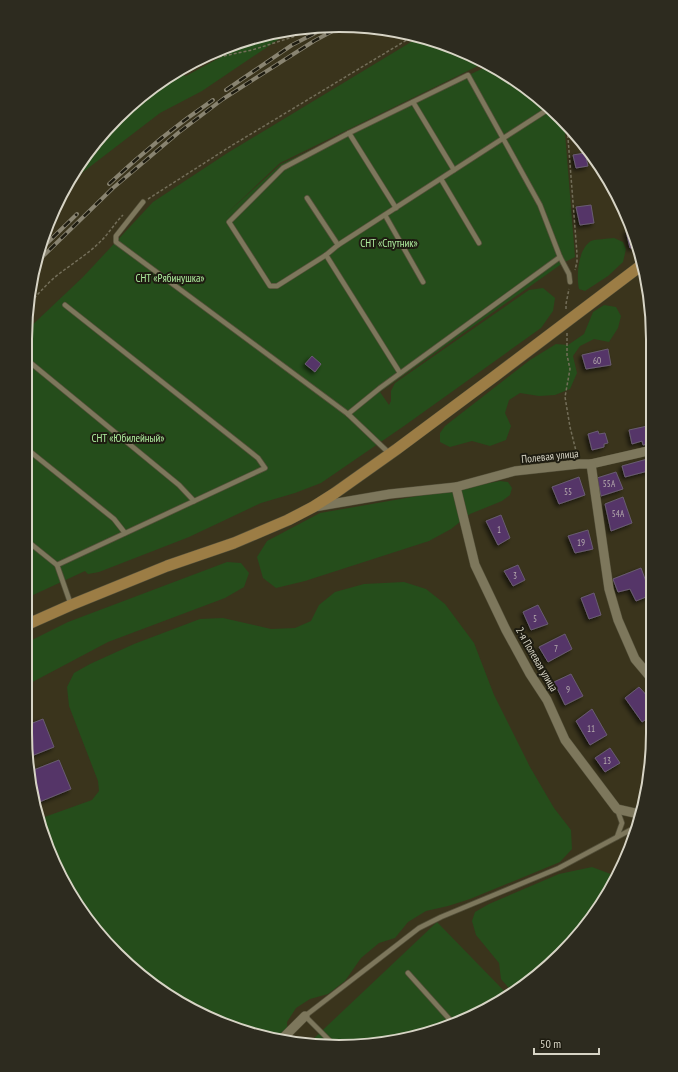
<svg xmlns="http://www.w3.org/2000/svg" width="678" height="1072" viewBox="0 0 678 1072" font-family="'PT Sans Narrow',sans-serif">
<style>
.green{fill:#254d1b}
.building{fill:#543467;stroke:#695c72;filter:url(#shadow)}
.lines{fill:none;stroke-linecap:round;stroke-linejoin:round}
.service-casing{stroke:#54503a;stroke-width:6}
.minor-casing{stroke:#54503a;stroke-width:10}
.primary-casing{stroke:#54503a;stroke-width:12}
.path{stroke:#736e59;stroke-width:1.5;stroke-dasharray:3 2;stroke-linecap:butt}
.service{stroke:#7d775c;stroke-width:4.5}
.minor{stroke:#7d775c;stroke-width:9}
.primary{stroke:#9c7d45;stroke-width:11}
.rail-casing{stroke:#898471;stroke-width:4}
.rail{stroke:#1e1c11;stroke-width:2.5;stroke-dasharray:8;stroke-linecap:butt}
.labels{text-anchor:middle;dominant-baseline:central;stroke-width:4;stroke-linejoin:round;paint-order:stroke}
.number-label{font-size:9px;fill:#b6acae}
.park-label{font-size:11px;fill:#aeec9e;stroke:#1e1c11}
.street-label{font-size:11px;fill:#d7d4c5;stroke:#1e1c11}
.rim{fill:none;stroke:#d7d4c5;stroke-width:2}
</style>
<defs>
<filter id="shadow"><feDropShadow dx="-2.5" dy="2.5" stdDeviation="2" flood-color="#0009"/></filter>
</defs>
<rect width="100%" height="100%" fill="#3a341c"/>
<g class="green">
<polygon points="294,29 202,91 160,113 70,182 90,148 132,103 175,72 186,76 258,37"/>
<polygon points="421,36 478,57 486,62 280,163 225,215 281,164 490,65 530,90 564,121 575,257 563,263 380,392 389,405 391,401 391,391 395,383 529,290 543,288 555,298 553,311 541,328 404,426 321,483 295,493 261,503 189,537 99,572 88,574 85,571 31,596 26,594 27,330 83,277 153,202 229,152"/>
<path d="M 614,238 L 623,242 L 626,249 L 623,262 L 608,276 L 585,291 L 579,289 C 576,276 578,249 591,241 C 596,239 608,239 614,238 Z"/>
<polygon points="604,305 616,307 621,316 618,328 609,342 594,339 580,346 573,356 577,373 570,389 555,395 539,396 520,393 509,400 505,413 511,426 506,440 490,446 472,441 450,447 440,442 440,433 445,426 530,360 556,344 568,345 584,334 593,312"/>
<polygon points="500,481 508,482 512,488 510,495 502,501 470,514 451,529 429,541 305,581 276,588 263,578 257,557 267,541 320,513 452,490"/>
<polygon points="227,562 241,563 249,573 244,587 225,598 108,642 25,686 26,643 68,622"/>
<polygon points="404,582 426,589 445,604 474,643 494,695 530,767 554,808 571,830 572,849 560,862 470,899 448,906 426,911 408,922 395,938 379,943 361,958 345,981 328,994 310,999 296,1008 287,1022 288,1040 238,1030 148,982 78,908 42,834 39,819 92,800 99,791 98,781 69,706 67,687 74,673 90,664 134,644 200,619 223,618 271,629 295,628 311,621 319,605 335,592 364,584"/>
<polygon points="592,867 616,876 588,924 514,994 501,979 499,963 476,935 472,921 475,912 489,904 559,874"/>
<polygon points="437,922 509,996 420,1036 319,1046 308,1044"/>
</g>
<g class="building">
<polygon points="585,153 588,166 576,168 573,155"/>
<polygon points="591,205 594,223 580,225 576,207"/>
<polygon points="631,230 633,236 634,236 638,246 630,248 626,231"/>
<polygon points="608,349 611,365 586,369 582,355"/>
<polygon points="312,356 321,364 315,372 305,364"/>
<polygon points="652,425 652,443 643,445 642,441 632,444 629,430"/>
<polygon points="598,431 599,434 605,433 608,443 604,444 604,447 592,450 588,434"/>
<polygon points="651,458 652,462 652,470 625,477 622,466"/>
<polygon points="616,472 623,489 601,496 597,478"/>
<polygon points="579,477 585,495 559,504 552,487"/>
<polygon points="623,497 632,523 611,531 605,504"/>
<polygon points="501,515 510,538 498,545 486,521"/>
<polygon points="588,530 593,549 575,553 568,536"/>
<polygon points="518,565 525,580 513,586 504,571"/>
<polygon points="641,568 651,595 636,601 630,589 618,592 613,579"/>
<polygon points="594,593 601,615 589,619 581,598"/>
<polygon points="538,605 548,624 531,630 523,612"/>
<polygon points="565,634 572,649 548,662 539,647"/>
<polygon points="571,674 583,696 565,705 554,682"/>
<polygon points="639,687 651,700 651,716 642,722 625,698"/>
<polygon points="592,709 607,735 590,745 576,721"/>
<polygon points="43,719 54,747 29,757 25,733 25,726"/>
<polygon points="610,748 620,763 605,772 595,758"/>
<polygon points="59,760 71,789 37,803 31,771"/>
</g>
<g class="lines">
<g class="service-casing">
<g id="service">
<polyline points="413,102 454,170"/>
<path d="M 547,110 C 477,155 407,200 338,245 L 326,255 L 277,286 L 270,286 L 229,222 L 283,168 L 349,133 L 468,75 L 540,205 L 560,257 L 569,274 L 570,282"/>
<polyline points="349,133 396,208"/>
<polyline points="441,179 479,243"/>
<polyline points="307,198 338,245"/>
<polyline points="143,202 116,236 116,242 348,414 390,454"/>
<polyline points="385,215 423,282"/>
<polyline points="326,255 400,373"/>
<polyline points="32,364 179,485 194,501"/>
<polyline points="348,414 380,388 560,257"/>
<polyline points="27,449 114,519 125,533"/>
<polyline points="26,540 57,565 71,605"/>
<polyline points="57,565 265,468 258,458 65,305"/>
<polyline points="617,809 622,823 617,837"/>
<polyline points="408,973 452,1022"/>
<polyline points="334,1045 305,1016 419,928 441,917 559,868 636,827"/>
</g>
</g>
<g class="minor-casing">
<g id="minor">
<polyline points="195,61 199,61 210,54"/>
<polyline points="591,464 652,450"/>
<polyline points="456,487 475,565 506,630 530,674 547,700 565,740 617,809 639,814"/>
<polyline points="314,507 390,494 456,487 515,471 579,464 591,464 609,589 618,620 635,659 651,678"/>
<polyline points="282,1039 305,1016"/>
</g>
</g>
<g class="primary-casing">
<polyline id="primary" points="26,625 71,605 167,566 234,543 288,520 313,507 335,493 397,449 495,376 643,264"/>
</g>
<g class="path">
<polyline points="219,57 252,50 293,37 313,27"/>
<polyline points="155,87 189,66"/>
<polyline points="567,125 577,254 577,262 575,270"/>
<polyline points="148,199 231,146 415,35"/>
<path d="M 28,306 C 36,296 45,286 55,277 C 70,265 87,255 101,241 C 109,233 115,223 123,215"/>
<polyline points="566,309 566,304 569,289"/>
<polyline points="567,333 567,355 570,369 565,397 570,427 577,455"/>
</g>
<use href="#service" class="service"/>
<use href="#minor" class="minor"/>
<use href="#primary" class="primary"/>
<g class="rail-casing">
<g id="rail">
<polyline points="226,90 292,45 327,27"/>
<path d="M 109,184 C 141,154 176,125 213,100"/>
<polyline points="41,249 77,214"/>
<polyline points="38,261 113,188 178,133 223,99 314,41 342,26"/>
</g>
</g>
<use href="#rail" class="rail"/>
</g>
<g class="labels">
<g class="number-label">
<text x="597" y="360">60</text>
<text x="609" y="483">55А</text>
<text x="568" y="491">55</text>
<text x="618" y="513">54А</text>
<text x="499" y="529">1</text>
<text x="581" y="542">19</text>
<text x="515" y="575">3</text>
<text x="535" y="618">5</text>
<text x="556" y="648">7</text>
<text x="568" y="689">9</text>
<text x="591" y="728">11</text>
<text x="607" y="760">13</text>
</g>
<g class="park-label">
<text x="389" y="243">СНТ «Спутник»</text>
<text x="170" y="278">СНТ «Рябинушка»</text>
<text x="128" y="438">СНТ «Юбилейный»</text>
</g>
<g class="street-label">
<text transform="translate(550 456) rotate(-6)">Полевая улица</text>
<text transform="translate(537 659) rotate(60)">2-я Полевая улица</text>
</g>
</g>
<path d="M0 0H678V1072H0ZM339 32H339A307 307 0 0 1 646 339V733A307 307 0 0 1 339 1040H339A307 307 0 0 1 32 733V339A307 307 0 0 1 339 32Z" fill="#2d2b1f" fill-rule="evenodd"/>
<path class="rim" d="M339 32H339A307 307 0 0 1 646 339V733A307 307 0 0 1 339 1040H339A307 307 0 0 1 32 733V339A307 307 0 0 1 339 32Z"/>
<path d="M534 1048v6h65v-6" fill="none" stroke="#d7d4c5" stroke-width="2"/>
<text x="540" y="1048" font-size="12" fill="#d7d4c5" stroke="#1e1c11" stroke-width="3" paint-order="stroke">50 m</text>
</svg>
